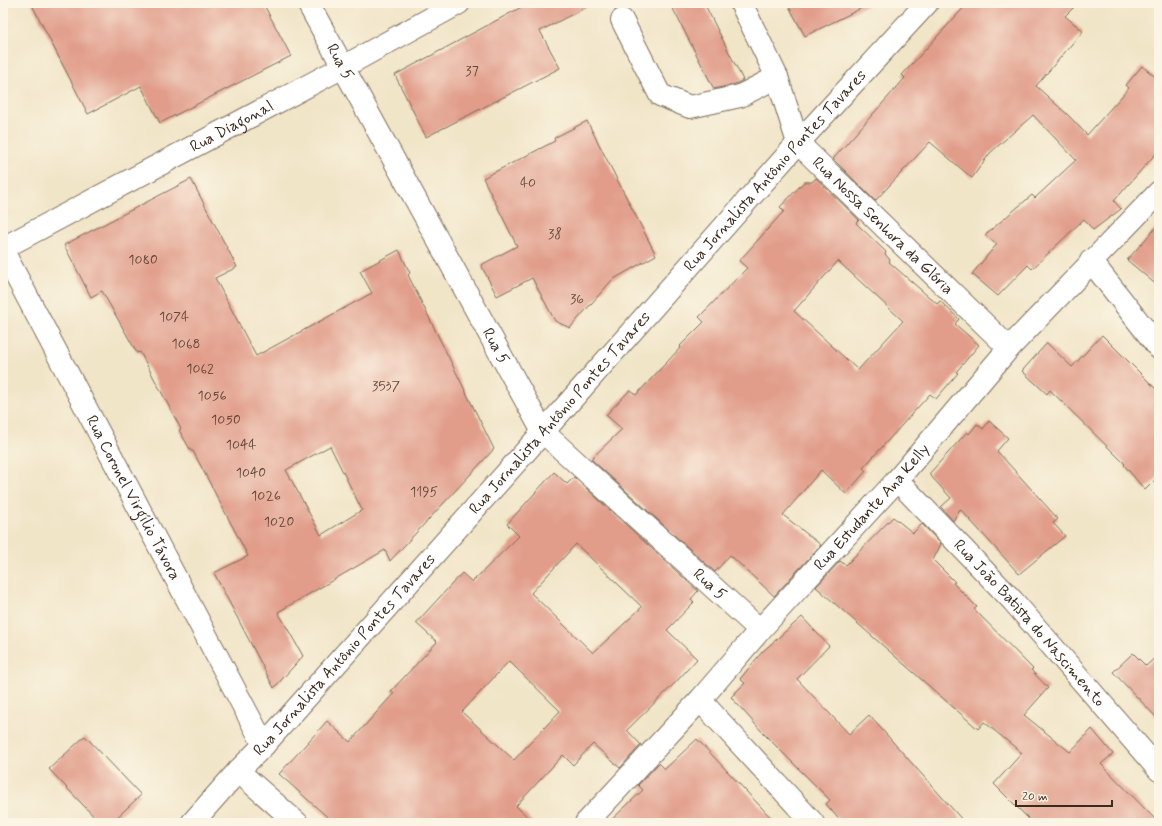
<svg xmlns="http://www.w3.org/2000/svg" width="1162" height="826" viewBox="0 0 1162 826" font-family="Mynerve,sans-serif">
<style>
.building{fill:#e19d8a;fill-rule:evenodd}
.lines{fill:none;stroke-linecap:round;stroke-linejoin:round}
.street-casing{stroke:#7b6b5a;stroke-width:24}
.street{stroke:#fff;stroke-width:22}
.labels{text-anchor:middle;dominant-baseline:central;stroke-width:3.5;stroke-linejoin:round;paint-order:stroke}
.number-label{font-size:14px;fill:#644739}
.street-label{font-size:16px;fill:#3b2a1e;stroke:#fcf5e5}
</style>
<rect width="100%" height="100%" fill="#fcf5e5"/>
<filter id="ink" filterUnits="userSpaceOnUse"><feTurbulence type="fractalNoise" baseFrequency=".025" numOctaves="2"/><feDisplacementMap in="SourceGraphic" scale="8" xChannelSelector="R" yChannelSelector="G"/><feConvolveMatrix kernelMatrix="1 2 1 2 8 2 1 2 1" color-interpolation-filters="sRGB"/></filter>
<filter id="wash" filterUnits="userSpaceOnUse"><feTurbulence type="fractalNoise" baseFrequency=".012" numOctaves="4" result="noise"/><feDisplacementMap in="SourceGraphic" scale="16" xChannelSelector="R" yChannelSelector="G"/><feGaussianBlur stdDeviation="0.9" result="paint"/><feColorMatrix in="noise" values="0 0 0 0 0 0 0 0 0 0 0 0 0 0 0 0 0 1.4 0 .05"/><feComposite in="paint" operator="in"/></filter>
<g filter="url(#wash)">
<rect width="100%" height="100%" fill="#f1e5c8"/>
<g id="blocks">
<g class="building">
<polygon points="31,3 263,3 291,56 160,123 141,86 88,114"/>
<polygon points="529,3 594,3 540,31 560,68 426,137 395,75"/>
<polygon points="670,3 704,3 743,80 735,84 714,89"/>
<polygon points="787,3 872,3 805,36"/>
<polygon points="968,3 1078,3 1065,16 1083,31 1036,86 1068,115 1087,135 1129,88 1126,85 1142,66 1159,80 1159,150 1114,201 1121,209 1093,230 1084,219 1032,269 1028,265 998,296 972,274 997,244 985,235 1032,195 1035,198 1076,160 1033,115 990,153 972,178 930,142 875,201 833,159 905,78 902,75"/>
<polygon points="587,121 656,255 612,280 570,328 555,321 532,278 497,296 481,265 517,246 483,178 555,141 554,138"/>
<path d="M 816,178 L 859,220 L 856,223 L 886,252 L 885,254 L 890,260 L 889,262 L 937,304 L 940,301 L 959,319 L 955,324 L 979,345 L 956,372 L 958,373 L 936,399 L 930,394 L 863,468 L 866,471 L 846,494 L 821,470 L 783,515 L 821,545 L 774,596 L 730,555 L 715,572 L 591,459 L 622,429 L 606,415 L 630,390 L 636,395 L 681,347 L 680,346 L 704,322 L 699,317 L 747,268 L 739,261 L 784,211 L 780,207 L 804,182 L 812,182 ZM 838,261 L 903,321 L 858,370 L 794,311 Z"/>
<path d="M 191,179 L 237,267 L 215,278 L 256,356 L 372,293 L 360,271 L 399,250 L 410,273 L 408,275 L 494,449 L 390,561 L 385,550 L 278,612 L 303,656 L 274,688 L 214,573 L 248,556 L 193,451 L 191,451 L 179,430 L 181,429 L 140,352 L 137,353 L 102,291 L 91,297 L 64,245 ZM 330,446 L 362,510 L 321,535 L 286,470 Z"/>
<polygon points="1159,224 1159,287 1127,260"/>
<polygon points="1102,335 1159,392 1159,476 1145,490 1124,465 1125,464 1050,390 1047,394 1022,371 1047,343 1072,367"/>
<polygon points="989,421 1008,438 997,451 1058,519 1053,523 1065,536 1019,574 960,509 953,521 941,507 951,498 929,474 967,432 969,434 977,424 983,429"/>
<path d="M 554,472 L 567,484 L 574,477 L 698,591 L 691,599 L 694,602 L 667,630 L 697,659 L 676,682 L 627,730 L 641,745 L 620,768 L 593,744 L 573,765 L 563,755 L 516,806 L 534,823 L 334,823 L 279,774 L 327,721 L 350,742 L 394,693 L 391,691 L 437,642 L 416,623 L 462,573 L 472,582 L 519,536 L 507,524 ZM 576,544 L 642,607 L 593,653 L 531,593 ZM 509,661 L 560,711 L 514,760 L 462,712 Z"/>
<polygon points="893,517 913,533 922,524 941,544 933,560 955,582 953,583 977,607 974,609 1033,669 1031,670 1048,688 1024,715 1070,752 1092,729 1113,754 1101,764 1159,823 1033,823 994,784 1022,753 984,722 978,729 816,587 840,561 846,565"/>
<polygon points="802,617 829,646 797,679 849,734 869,715 965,823 842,823 826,804 830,800 764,734 731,697 745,683 740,679 762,652"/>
<polygon points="1133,653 1146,666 1159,654 1159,720 1113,672"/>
<polygon points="85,736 141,795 111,823 100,823 49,769"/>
<polygon points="697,739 776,823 608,823 643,790 638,785 659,763 665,769"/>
</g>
</g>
</g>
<g filter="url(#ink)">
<use href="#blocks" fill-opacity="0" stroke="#7b6b5a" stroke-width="1"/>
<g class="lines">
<g class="street-casing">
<g id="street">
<path id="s1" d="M 308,3 L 543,432 L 760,630"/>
<path id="s2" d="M 741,3 L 777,77 L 798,143 L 1009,348"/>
<polyline points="622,20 660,95 690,107 740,96 777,77"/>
<path id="s3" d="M 3,248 L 343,67 L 459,3"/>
<path id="s4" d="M 3,251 L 264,745"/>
<polyline points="1091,261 1159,348"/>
<path id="s5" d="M 897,480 L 1013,601 L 1159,770"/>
<polyline points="700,700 813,823"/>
<polyline points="238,771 297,823"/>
<path id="s6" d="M 192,823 L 238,771 L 264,745 L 543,432 L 798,143 L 927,3"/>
<path id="s7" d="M 586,823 L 700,700 L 760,630 L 897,480 L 1009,348 L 1159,192"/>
</g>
</g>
<use href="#street" class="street"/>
</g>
</g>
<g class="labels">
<g class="number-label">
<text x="472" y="71">37</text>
<text x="528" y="183">40</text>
<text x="555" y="234">38</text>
<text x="143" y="260">1080</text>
<text x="577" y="299">36</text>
<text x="174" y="317">1074</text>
<text x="186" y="344">1068</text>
<text x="200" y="369">1062</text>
<text x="386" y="386">3537</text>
<text x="212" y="396">1056</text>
<text x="226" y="420">1050</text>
<text x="241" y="445">1044</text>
<text x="251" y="473">1040</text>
<text x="424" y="492">1195</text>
<text x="266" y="496">1026</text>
<text x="279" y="522">1020</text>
</g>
<g class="street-label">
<text stroke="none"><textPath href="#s1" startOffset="67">Rua 5</textPath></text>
<text stroke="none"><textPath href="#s3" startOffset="259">Rua Diagonal</textPath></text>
<text stroke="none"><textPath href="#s6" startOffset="875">Rua Jornalista Antônio Pontes Tavares</textPath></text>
<text stroke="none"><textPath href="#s2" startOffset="270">Rua Nossa Senhora da Glória</textPath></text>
<text stroke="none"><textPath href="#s1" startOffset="391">Rua 5</textPath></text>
<text stroke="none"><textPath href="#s6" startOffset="551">Rua Jornalista Antônio Pontes Tavares</textPath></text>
<text stroke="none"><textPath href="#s4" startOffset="279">Rua Coronel Virgílio Távora</textPath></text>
<text stroke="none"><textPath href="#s7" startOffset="426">Rua Estudante Ana Kelly</textPath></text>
<text stroke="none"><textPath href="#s1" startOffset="715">Rua 5</textPath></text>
<text stroke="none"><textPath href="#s5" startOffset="195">Rua João Batista do Nascimento</textPath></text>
<text stroke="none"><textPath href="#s6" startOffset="227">Rua Jornalista Antônio Pontes Tavares</textPath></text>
</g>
</g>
<rect width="1162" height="826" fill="none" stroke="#fcf5e5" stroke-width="16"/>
<path d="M1016 800v6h96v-6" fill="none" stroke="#3b2a1e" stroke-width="2"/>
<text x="1022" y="800" font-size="12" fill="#3b2a1e" stroke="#fcf5e5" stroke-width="3" paint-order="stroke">20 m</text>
</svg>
